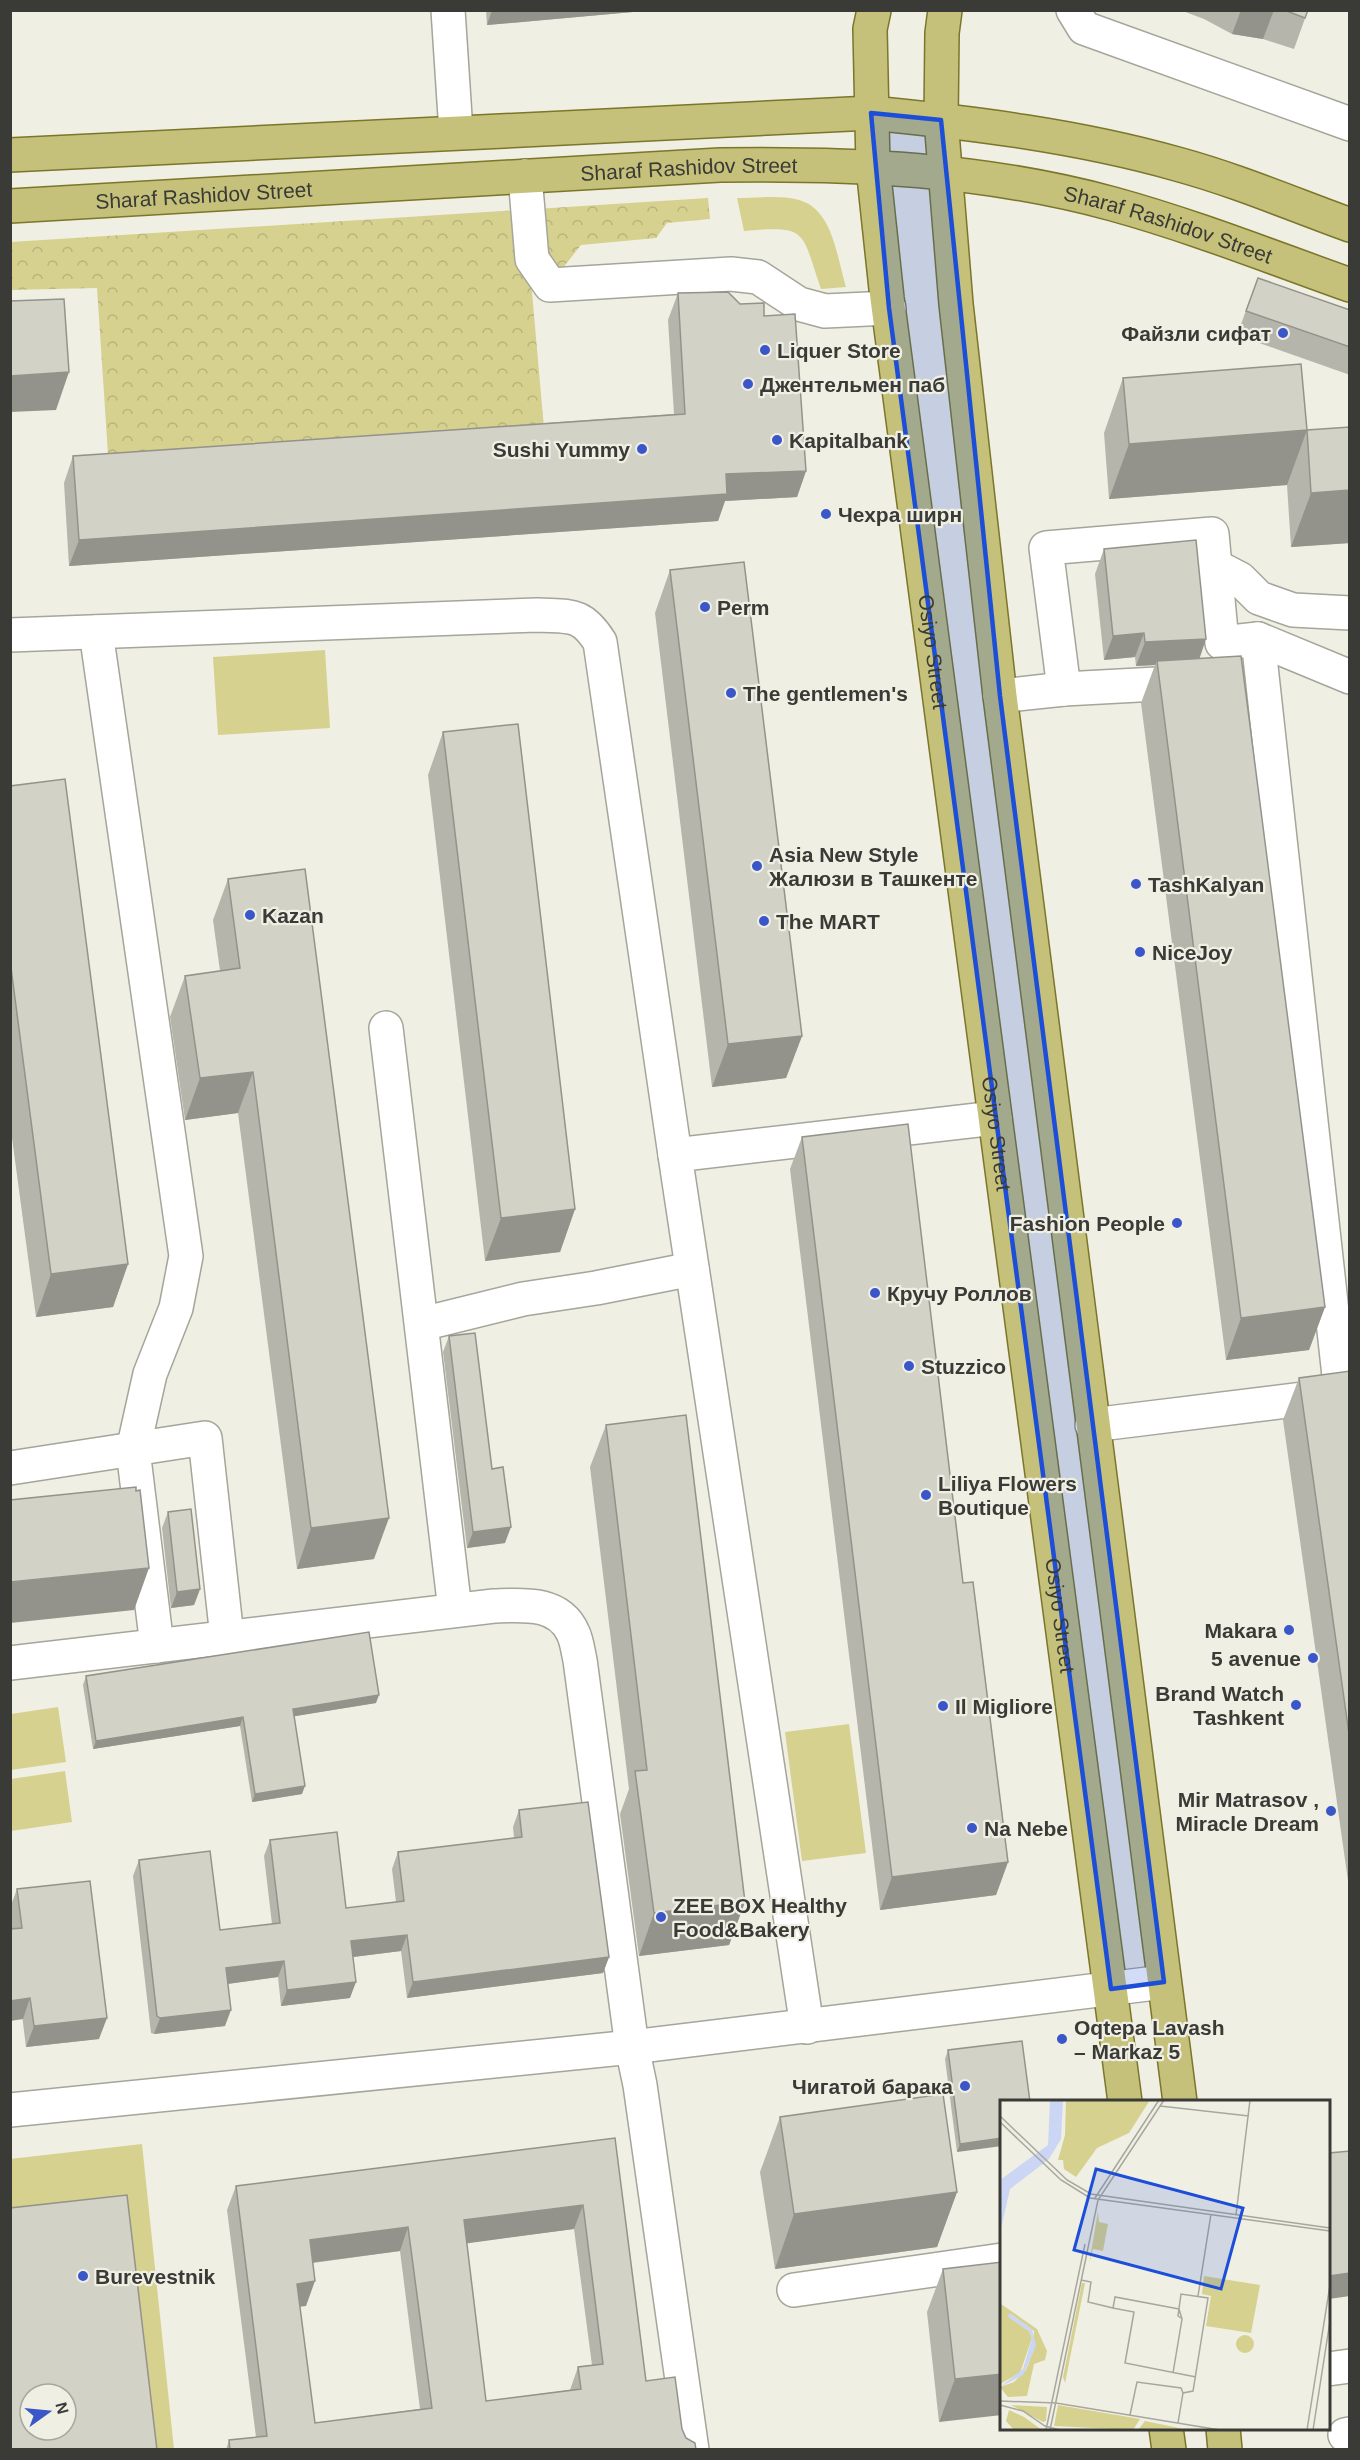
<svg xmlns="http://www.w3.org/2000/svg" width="1360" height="2460" viewBox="0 0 1360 2460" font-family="Arial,sans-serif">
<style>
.grass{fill:#d6d18e;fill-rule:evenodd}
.forest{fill:url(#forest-crowns)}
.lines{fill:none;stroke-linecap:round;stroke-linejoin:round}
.minor-casing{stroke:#a5a59a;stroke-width:36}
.major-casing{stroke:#7b7629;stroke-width:36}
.minor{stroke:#fff;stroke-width:33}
.major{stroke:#c5c07a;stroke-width:33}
.wall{fill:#b5b5ab;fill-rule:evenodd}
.shaded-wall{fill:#94938b}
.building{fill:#d3d2c7;stroke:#94938b;stroke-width:1.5;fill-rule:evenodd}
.marked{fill:#1d4ed8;fill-opacity:0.2;stroke:#1d4ed8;stroke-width:4.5;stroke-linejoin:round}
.poi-dot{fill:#3b56c8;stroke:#f0efe4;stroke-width:2}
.labels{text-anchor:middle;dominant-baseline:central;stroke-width:4.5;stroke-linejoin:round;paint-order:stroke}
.street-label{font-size:21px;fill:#3a3a36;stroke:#f0efe4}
.poi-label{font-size:21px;font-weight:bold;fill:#3a3a36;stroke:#f0efe4;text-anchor:start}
.inset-road{fill:none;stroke:#a7a79e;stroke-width:1.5}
.view{fill:#1d4ed8;fill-opacity:0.15;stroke:#1d4ed8;stroke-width:3}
.inset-edge{fill:none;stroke:#3a3a36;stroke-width:3}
</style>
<defs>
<pattern id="forest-crowns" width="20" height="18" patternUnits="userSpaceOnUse" patternTransform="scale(1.5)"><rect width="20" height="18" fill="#d6d18e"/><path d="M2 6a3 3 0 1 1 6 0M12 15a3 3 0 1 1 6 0" fill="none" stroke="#b8b47b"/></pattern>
</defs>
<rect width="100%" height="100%" fill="#f0efe4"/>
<g class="grass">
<path d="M 737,198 C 757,198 780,195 799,200 C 833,209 837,258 846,287 L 821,289 C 801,231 809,225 744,231 Z"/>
<polygon points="325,650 330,728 218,735 213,657"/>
<polygon points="58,1707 66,1762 11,1770 11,1714"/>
<polygon points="849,1724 866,1853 802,1861 785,1732"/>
<polygon points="65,1771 72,1822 11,1831 11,1779"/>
<path d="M 142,2144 L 174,2449 L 11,2449 L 10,2159 ZM 30,2394 L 66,2394 L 66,2430 L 30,2430 Z"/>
</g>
<polygon class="forest" points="708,198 710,219 667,223 656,238 581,245 562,269 530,270 544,428 108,454 97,288 11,290 11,242"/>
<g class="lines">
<g class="minor-casing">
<g id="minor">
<polyline points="448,10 456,132"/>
<polyline points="1073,10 1084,28 1350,124"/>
<polyline points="525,176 532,259 550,285 731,274 758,277 799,304 825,311 889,308"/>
<polyline points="1215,566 1240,579 1259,598 1293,610 1350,613"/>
<polyline points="96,632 186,1256 176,1308 150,1374 133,1450 157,1646"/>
<path d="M 10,635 L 537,615 C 570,617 581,612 600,642 L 675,1155"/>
<polyline points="1258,639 1341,1394"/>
<polyline points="1064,689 1194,682"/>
<polyline points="1000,696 1064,689 1046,548 1212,534 1222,643 1258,639 1350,677"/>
<polyline points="386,1028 455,1610"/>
<polyline points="422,1324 523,1299 596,1288 692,1269"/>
<polyline points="1092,1425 1335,1395"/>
<polyline points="10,1468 205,1438 227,1637"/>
<path d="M 10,1663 L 494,1606 C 522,1605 559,1601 573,1633 C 577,1641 578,1652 580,1660 L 632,2047 L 640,2085 L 692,2450"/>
<polyline points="807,2027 675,1155 995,1118"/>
<polyline points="10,2110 632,2047 1164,1982"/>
<polyline points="794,2290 1002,2260"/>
<polyline points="1328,2369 1350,2366"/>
<polyline points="1345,2435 1350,2434"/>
</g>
</g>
<g class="major-casing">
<g id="major">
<path id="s1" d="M 874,10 L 870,29 L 873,167 L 887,298 L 1125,2102"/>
<polyline points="945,10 942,33 941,120 956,304 1000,696 1180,2102"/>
<path d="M 10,155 L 871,113 C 973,123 1078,136 1177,164 C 1236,180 1292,204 1350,225"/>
<path id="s2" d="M 10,206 L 720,165 C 852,163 985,169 1113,204 C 1193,226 1271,257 1350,285"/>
<polyline points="1166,2428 1169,2450"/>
<polyline points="1223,2428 1225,2450"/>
</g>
</g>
<use href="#minor" class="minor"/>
<use href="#major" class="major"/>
</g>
<g class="wall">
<polygon points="486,10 655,10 487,25"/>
<polygon points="1180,10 1308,10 1294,49 1263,39 1232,34 1204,19"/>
<polygon points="1258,278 1350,310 1350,375 1237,335"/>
<polygon points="678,293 740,304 764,316 806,471 797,497 725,501 718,521 69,566 64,483 73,456 674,414 668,320"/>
<polygon points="1123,378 1307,430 1350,427 1350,543 1291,547 1287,485 1109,499 1104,433"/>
<polygon points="1104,549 1199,658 1325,1307 1309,1350 1226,1360 1141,703 1155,665 1136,666 1135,657 1104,660 1095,574"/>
<polygon points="670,570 802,1036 786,1078 712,1087 655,613"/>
<polygon points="443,732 575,1209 560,1252 485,1261 428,775"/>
<polygon points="10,786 128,1264 113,1307 36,1317 10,1123"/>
<polygon points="228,879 374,1559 297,1569 238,1113 185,1120 170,1017 185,976 220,971 213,920"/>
<polygon points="802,1137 963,1583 1008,1862 996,1895 880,1910 790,1169"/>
<polygon points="449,1336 492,1469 505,1543 467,1548 443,1352"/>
<polygon points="1350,1371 1350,1895 1283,1420 1299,1378"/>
<polygon points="606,1425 745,1902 729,1945 639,1956 620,1814 629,1789 590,1467"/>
<polygon points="168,1512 200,1589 194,1605 171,1608 162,1528"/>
<polygon points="86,1676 376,1703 294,1716 302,1794 252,1802 240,1726 93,1749 83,1685"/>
<polygon points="519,1810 609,1957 603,1973 407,1998 401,1951 353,1957 350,1998 281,2006 278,1977 227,1984 225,2026 154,2034 151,2033 133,1876 139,1860 220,1930 272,1924 264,1856 270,1840 346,1908 396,1902 392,1869 398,1852 514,1838 513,1827"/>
<polygon points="17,1889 99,2039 26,2047 10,1917 10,1908"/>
<polygon points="948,2050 1030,2102 957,2152 945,2059"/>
<polygon points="780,2117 957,2192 937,2247 775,2269 760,2172"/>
<path d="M 615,2138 L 646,2381 L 682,2429 L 686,2438 L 696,2450 L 226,2450 L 229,2440 L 256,2437 L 227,2210 L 236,2186 ZM 574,2229 L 592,2365 L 578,2367 L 570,2390 L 486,2401 L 466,2243 ZM 400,2251 L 420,2409 L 315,2423 L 300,2306 L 306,2306 L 313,2263 Z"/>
<polygon points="1002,2262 939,2422 927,2312 943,2269"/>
</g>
<g class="shaded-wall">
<polygon points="492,10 655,10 487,25"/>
<polygon points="1241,10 1274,10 1263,39 1232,34"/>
<polygon points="69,372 56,410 10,412 10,376"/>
<polygon points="1307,430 1287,485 1109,499 1129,444"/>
<polygon points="806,471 797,497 725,501 718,521 69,566 79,540 726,474"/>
<polygon points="1350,490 1350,543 1291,547 1311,493"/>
<polygon points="1144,633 1135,657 1104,660 1113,636"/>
<polygon points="1206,639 1198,663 1157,661 1155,665 1136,666 1145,642"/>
<polygon points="802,1036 786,1078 712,1087 728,1044"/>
<polygon points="253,1072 238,1113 185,1120 200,1078"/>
<polygon points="575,1209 560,1252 485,1261 501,1218"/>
<polygon points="128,1264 113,1307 36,1317 51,1274"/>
<polygon points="1325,1307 1309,1350 1226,1360 1241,1318"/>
<polygon points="389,1518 374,1559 297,1569 311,1528"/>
<polygon points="511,1527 505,1543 467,1548 473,1532"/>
<polygon points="149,1568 134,1610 10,1623 10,1582"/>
<polygon points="200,1589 194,1605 171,1608 177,1592"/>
<polygon points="379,1695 376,1703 290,1717 293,1709"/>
<polygon points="243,1717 240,1726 93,1749 96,1741"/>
<polygon points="305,1786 302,1794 252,1802 255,1794"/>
<polygon points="1008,1862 996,1895 880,1910 892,1877"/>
<polygon points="745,1902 729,1945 639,1956 654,1913"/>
<polygon points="407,1935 401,1951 345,1958 351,1941"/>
<polygon points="609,1957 603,1973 407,1998 413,1982"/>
<polygon points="284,1961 278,1977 220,1985 226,1968"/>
<polygon points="356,1982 350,1998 281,2006 287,1990"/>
<polygon points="30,1998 23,2019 10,2021 10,2001"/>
<polygon points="231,2010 225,2026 154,2034 160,2018"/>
<polygon points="107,2018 99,2039 26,2047 34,2026"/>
<polygon points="1002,2138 1002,2146 957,2152 960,2144"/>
<polygon points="957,2192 937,2247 775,2269 794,2214"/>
<polygon points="583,2205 574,2229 455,2245 464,2220"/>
<polygon points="408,2227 400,2251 301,2264 310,2240"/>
<polygon points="1350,2273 1350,2296 1329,2299 1329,2276"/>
<polygon points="315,2281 306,2306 288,2308 297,2284"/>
<polygon points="1002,2374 1002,2415 939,2422 955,2379"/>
</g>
<g class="building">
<polygon points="1284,10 1308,10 1305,18"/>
<polygon points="1258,278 1350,310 1350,347 1246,311"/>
<polygon points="728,292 740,304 764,303 764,316 795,314 806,471 726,474 727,494 79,540 73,456 685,414 678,293"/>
<polygon points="64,299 69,372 10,376 10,301"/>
<polygon points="1301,364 1307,430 1129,444 1123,378"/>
<polygon points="1350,427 1350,490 1311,493 1307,430"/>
<polygon points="1196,540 1206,639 1145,642 1144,633 1113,636 1104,549"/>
<polygon points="744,562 802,1036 728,1044 670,570"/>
<polygon points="1241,656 1325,1307 1241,1318 1157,661"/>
<polygon points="518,724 575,1209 501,1218 443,732"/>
<polygon points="65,779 128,1264 51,1274 10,960 10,786"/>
<polygon points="305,869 389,1518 311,1528 253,1072 200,1078 185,976 240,968 228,879"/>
<polygon points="908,1124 963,1583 973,1582 1008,1862 892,1877 802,1137"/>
<polygon points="475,1333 492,1469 503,1467 511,1527 473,1532 449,1336"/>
<polygon points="1350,1371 1350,1741 1299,1378"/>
<polygon points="686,1415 745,1902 654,1913 635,1771 647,1770 606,1425"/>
<polygon points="136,1487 136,1491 140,1490 149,1568 10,1582 10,1500"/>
<polygon points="191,1509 200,1589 177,1592 168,1512"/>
<polygon points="369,1632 379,1695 293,1709 305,1786 255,1794 243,1717 96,1741 86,1676"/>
<polygon points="588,1802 609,1957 413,1982 407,1935 351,1941 356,1982 287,1990 284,1961 226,1968 231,2010 160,2018 157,2016 139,1860 210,1851 220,1930 280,1923 270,1840 337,1832 346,1908 404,1901 398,1852 522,1837 519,1810"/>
<polygon points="90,1881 107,2018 34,2026 30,1998 10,2001 10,1929 22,1928 17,1889"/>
<polygon points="1022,2041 1030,2102 1002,2102 1002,2138 960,2144 948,2050"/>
<polygon points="943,2094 957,2192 794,2214 780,2117"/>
<path d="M 615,2138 L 646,2381 L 675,2377 L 682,2429 L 686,2438 L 695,2443 L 696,2450 L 230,2450 L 229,2440 L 267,2436 L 236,2186 ZM 583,2205 L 603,2364 L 578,2367 L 581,2389 L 486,2401 L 464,2220 ZM 408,2227 L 432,2408 L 315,2423 L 297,2284 L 315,2281 L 310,2240 Z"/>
<polygon points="1350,2151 1350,2273 1329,2276 1329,2153"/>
<path d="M 127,2195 L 157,2450 L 10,2450 L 10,2208 ZM 30,2394 L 66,2394 L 66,2430 L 30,2430 Z"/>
<polygon points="1002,2262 1002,2374 955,2379 943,2269"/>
</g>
<path class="marked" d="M 871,113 L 941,120 L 1000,696 L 1164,1982 L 1111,1989 L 889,308 Z"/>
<g class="poi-dot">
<circle cx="1283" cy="333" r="6"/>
<circle cx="765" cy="350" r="6"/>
<circle cx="748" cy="384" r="6"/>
<circle cx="777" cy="440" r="6"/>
<circle cx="642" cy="449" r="6"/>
<circle cx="826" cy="514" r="6"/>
<circle cx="705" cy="607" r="6"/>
<circle cx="731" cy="693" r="6"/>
<circle cx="757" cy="866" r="6"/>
<circle cx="1136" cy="884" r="6"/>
<circle cx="250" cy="915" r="6"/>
<circle cx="764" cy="921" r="6"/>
<circle cx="1140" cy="952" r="6"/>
<circle cx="1177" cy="1223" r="6"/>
<circle cx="875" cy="1293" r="6"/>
<circle cx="909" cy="1366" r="6"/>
<circle cx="926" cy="1495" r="6"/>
<circle cx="1289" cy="1630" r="6"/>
<circle cx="1313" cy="1658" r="6"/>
<circle cx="1296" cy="1705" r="6"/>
<circle cx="943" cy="1706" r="6"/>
<circle cx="1331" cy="1811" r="6"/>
<circle cx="972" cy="1828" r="6"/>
<circle cx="661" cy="1917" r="6"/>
<circle cx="1062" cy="2039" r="6"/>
<circle cx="965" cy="2086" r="6"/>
<circle cx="83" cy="2276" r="6"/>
</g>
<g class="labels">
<g class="street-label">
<text stroke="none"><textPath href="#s2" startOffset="680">Sharaf Rashidov Street</textPath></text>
<text stroke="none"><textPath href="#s2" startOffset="194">Sharaf Rashidov Street</textPath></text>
<text stroke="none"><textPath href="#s2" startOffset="1166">Sharaf Rashidov Street</textPath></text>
<text stroke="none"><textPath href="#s1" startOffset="646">Osiyo Street</textPath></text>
<text stroke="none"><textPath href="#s1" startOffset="1132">Osiyo Street</textPath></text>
<text stroke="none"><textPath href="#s1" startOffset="1618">Osiyo Street</textPath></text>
</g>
<g class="poi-label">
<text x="1271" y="333" text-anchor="end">Файзли сифат</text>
<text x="777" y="350">Liquer Store</text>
<text x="760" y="384">Джентельмен паб</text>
<text x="789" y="440">Kapitalbank</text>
<text x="630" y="449" text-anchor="end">Sushi Yummy</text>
<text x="838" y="514">Чехра ширн</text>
<text x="717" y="607">Perm</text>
<text x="743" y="693">The gentlemen's</text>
<text x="769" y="854">Asia New Style<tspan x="769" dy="24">Жалюзи в Ташкенте</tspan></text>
<text x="1148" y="884">TashKalyan</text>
<text x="262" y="915">Kazan</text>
<text x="776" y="921">The MART</text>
<text x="1152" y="952">NiceJoy</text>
<text x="1165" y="1223" text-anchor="end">Fashion People</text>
<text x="887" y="1293">Кручу Роллов</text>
<text x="921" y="1366">Stuzzico</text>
<text x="938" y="1483">Liliya Flowers<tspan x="938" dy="24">Boutique</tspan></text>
<text x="1277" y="1630" text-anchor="end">Makara</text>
<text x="1301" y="1658" text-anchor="end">5 avenue</text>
<text x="1284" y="1693" text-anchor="end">Brand Watch<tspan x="1284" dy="24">Tashkent</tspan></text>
<text x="955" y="1706">Il Migliore</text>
<text x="1319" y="1799" text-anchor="end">Mir Matrasov ,<tspan x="1319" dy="24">Miracle Dream</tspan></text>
<text x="984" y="1828">Na Nebe</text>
<text x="673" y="1905">ZEE BOX Healthy<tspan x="673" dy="24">Food&amp;Bakery</tspan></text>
<text x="1074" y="2027">Oqtepa Lavash<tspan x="1074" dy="24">– Markaz 5</tspan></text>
<text x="953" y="2086" text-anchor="end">Чигатой барака</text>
<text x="95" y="2276">Burevestnik</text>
</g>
</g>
<g transform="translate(1000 2100)">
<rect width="330" height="330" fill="#f0efe4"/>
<path d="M 204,176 L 260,185 L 251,233 L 206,226 L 211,196 L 202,194 ZM236 244a9 9 0 1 1 18 0a9 9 0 1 1-18 0Z" fill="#d6d18e"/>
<path d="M 98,111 L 99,122 L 108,124 L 103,151 L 93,149 L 89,164 ZM 82,183 L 85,183 L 65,283 L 63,277 ZM 1,204 L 37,229 L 47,251 L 45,260 L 34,264 L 27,296 L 8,297 L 0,287 L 14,282 L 26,270 L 32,254 L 34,231 L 11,214 L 9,217 L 29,231 L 32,238 L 20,273 L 0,284 ZM 11,305 L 47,307 L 46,321 L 43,322 ZM 58,305 L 140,319 L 133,330 L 54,326 ZM 9,310 L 24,317 L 42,330 L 14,330 L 6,321 ZM 145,321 L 179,328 L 184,330 L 138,330 Z" fill="#d6d18e"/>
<path d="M 66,0 L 150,0 L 129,33 L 97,48 L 76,77 L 64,69 L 63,60 L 58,60 L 65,35 Z" fill="#d6d18e"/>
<path d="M 50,0 L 63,0 L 61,39 L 49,59 L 10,89 L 0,133 L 0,80 L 48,45 ZM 9,213 L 32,229 L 36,246 L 23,275 L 0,287 L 23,269 L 32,238 L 29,231 L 8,217 Z" fill="#cbd6f5"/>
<path class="inset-road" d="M 160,6 L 249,16M 0,16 L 67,80 L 91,94 L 330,128M 0,22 L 61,80 L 90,98 L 330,131M 95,98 L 159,0M 236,115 L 250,0M 81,180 L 91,182 L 88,202 L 113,208 L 115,197 L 179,209M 198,196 L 211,114M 113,208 L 134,212 L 125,263 L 196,277M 173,273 L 182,219 L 179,209M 0,301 L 56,303 L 220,330M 0,305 L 23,311 L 45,326 L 60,330M 130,315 L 137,282 L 181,288 L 183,293M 178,323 L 183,293 L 193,291 L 208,198 L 181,194 L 178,216 L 181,218M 46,330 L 85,144M 50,330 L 98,100 L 164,0M 307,330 L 330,185M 313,330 L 330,221"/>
<path class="view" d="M 96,69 L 243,108 L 221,189 L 74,150 Z"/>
<rect width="330" height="330" class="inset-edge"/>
</g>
<rect width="1360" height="2460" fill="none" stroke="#3a3a36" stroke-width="24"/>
<g transform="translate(48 2412) rotate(75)"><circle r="28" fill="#f0efe4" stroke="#a7a79e" stroke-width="1.5"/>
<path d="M0-4.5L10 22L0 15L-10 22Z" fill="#3b56c8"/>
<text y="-9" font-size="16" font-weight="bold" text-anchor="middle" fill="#3a3a36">N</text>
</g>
</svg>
